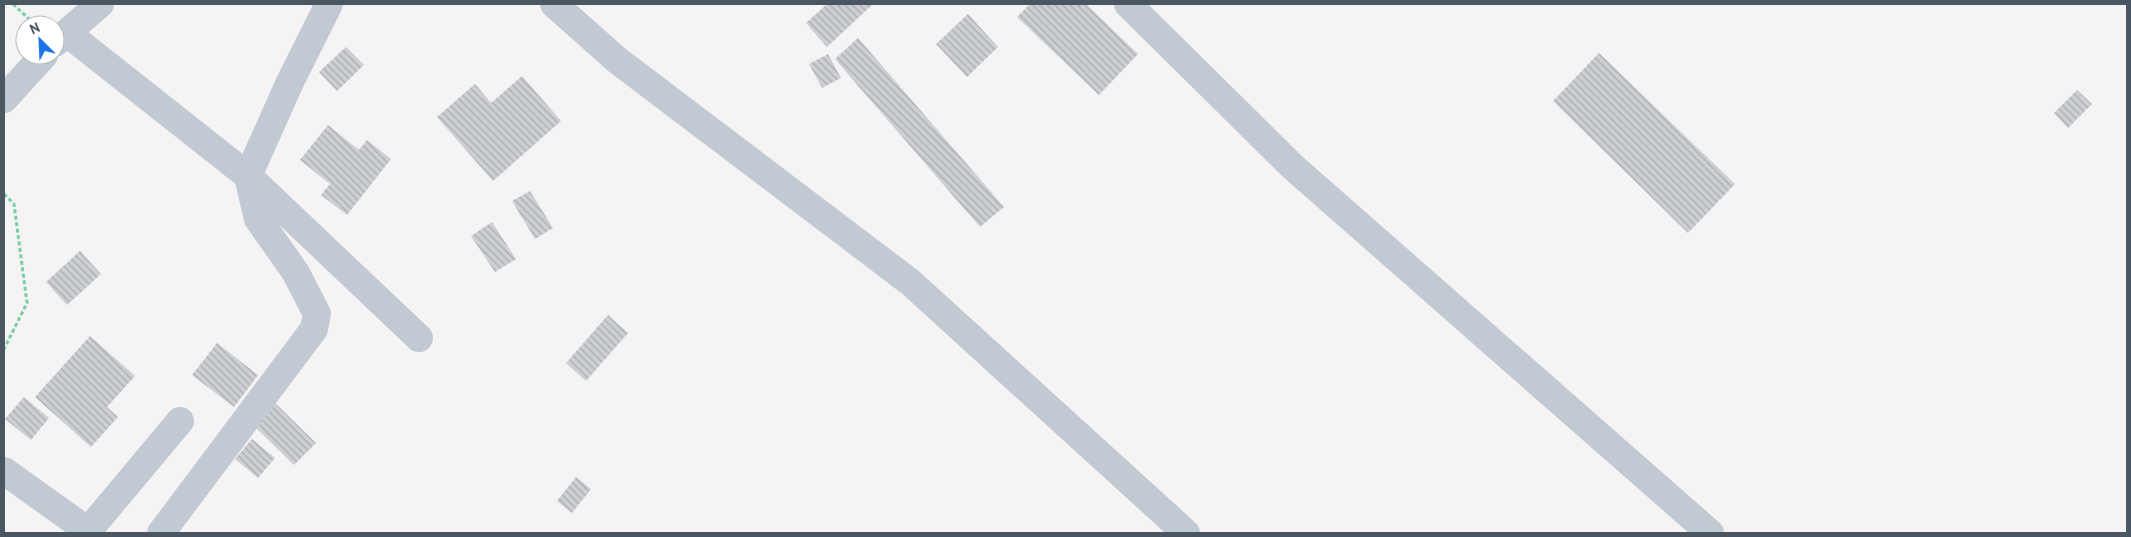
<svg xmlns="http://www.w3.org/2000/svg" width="2131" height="537" viewBox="0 0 2131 537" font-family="'PT Sans',sans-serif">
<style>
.building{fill:url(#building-back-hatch)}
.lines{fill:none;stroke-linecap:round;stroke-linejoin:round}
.path{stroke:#7ad0a6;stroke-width:3;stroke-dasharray:4 2.5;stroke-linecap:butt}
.minor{stroke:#c1cad2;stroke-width:28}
</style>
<defs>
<pattern id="building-back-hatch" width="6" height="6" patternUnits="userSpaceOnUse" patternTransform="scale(1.25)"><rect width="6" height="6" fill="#cdcfd5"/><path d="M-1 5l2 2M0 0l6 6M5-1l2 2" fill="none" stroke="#a8abb0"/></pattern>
</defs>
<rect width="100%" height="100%" fill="#f5f3f3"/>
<g class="building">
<polygon points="827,4 873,4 827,47 806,23"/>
<polygon points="1030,4 1086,4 1138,54 1099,95 1017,17"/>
<polygon points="968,14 998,47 967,77 936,44"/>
<polygon points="858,38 1004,207 980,227 835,59"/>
<polygon points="346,47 364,65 337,91 319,72"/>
<polygon points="1599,53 1735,184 1688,233 1553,101"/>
<polygon points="828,54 841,78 822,88 809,64"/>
<polygon points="522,76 561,121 493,181 437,117 475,84 491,103"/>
<polygon points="2077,90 2092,104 2068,128 2054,113"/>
<polygon points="328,125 359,150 367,140 391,159 347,215 321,195 330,184 300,160"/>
<polygon points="530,191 553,228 535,239 512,201"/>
<polygon points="492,222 516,259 495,272 471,236"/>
<polygon points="80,251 101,274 67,305 46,282"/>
<polygon points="608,315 628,333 586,381 566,363"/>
<polygon points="90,336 135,376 107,407 118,417 91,447 35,397"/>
<polygon points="217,343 258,375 234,407 192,375"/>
<polygon points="24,397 49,418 31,440 5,419"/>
<polygon points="269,397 316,443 294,465 247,419"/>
<polygon points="252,439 275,458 258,478 235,459"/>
<polygon points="576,477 591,489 572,513 557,501"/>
</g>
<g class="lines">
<g class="path">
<polyline points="13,4 33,23"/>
<polyline points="4,194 14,204 27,303 4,349"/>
</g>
<g class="minor">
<polyline points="554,4 617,60 910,282 1186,533"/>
<polyline points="1128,4 1293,167 1710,533"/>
<polyline points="67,33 248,176 419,338"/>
<polyline points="55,43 100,4"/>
<polyline points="4,99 44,55"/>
<polyline points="4,471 91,533"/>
<polyline points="88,531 180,421"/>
<polyline points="161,533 314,329 317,314 296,273 258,219 248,176 290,82 329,4"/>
</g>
</g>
<rect width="2131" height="537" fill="none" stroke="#4a5661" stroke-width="10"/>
<g transform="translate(40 40) rotate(336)"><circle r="24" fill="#ffffff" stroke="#b7bbc0"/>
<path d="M0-4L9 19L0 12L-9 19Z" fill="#1a73e8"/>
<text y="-8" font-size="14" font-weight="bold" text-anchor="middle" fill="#4a5661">N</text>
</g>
</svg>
